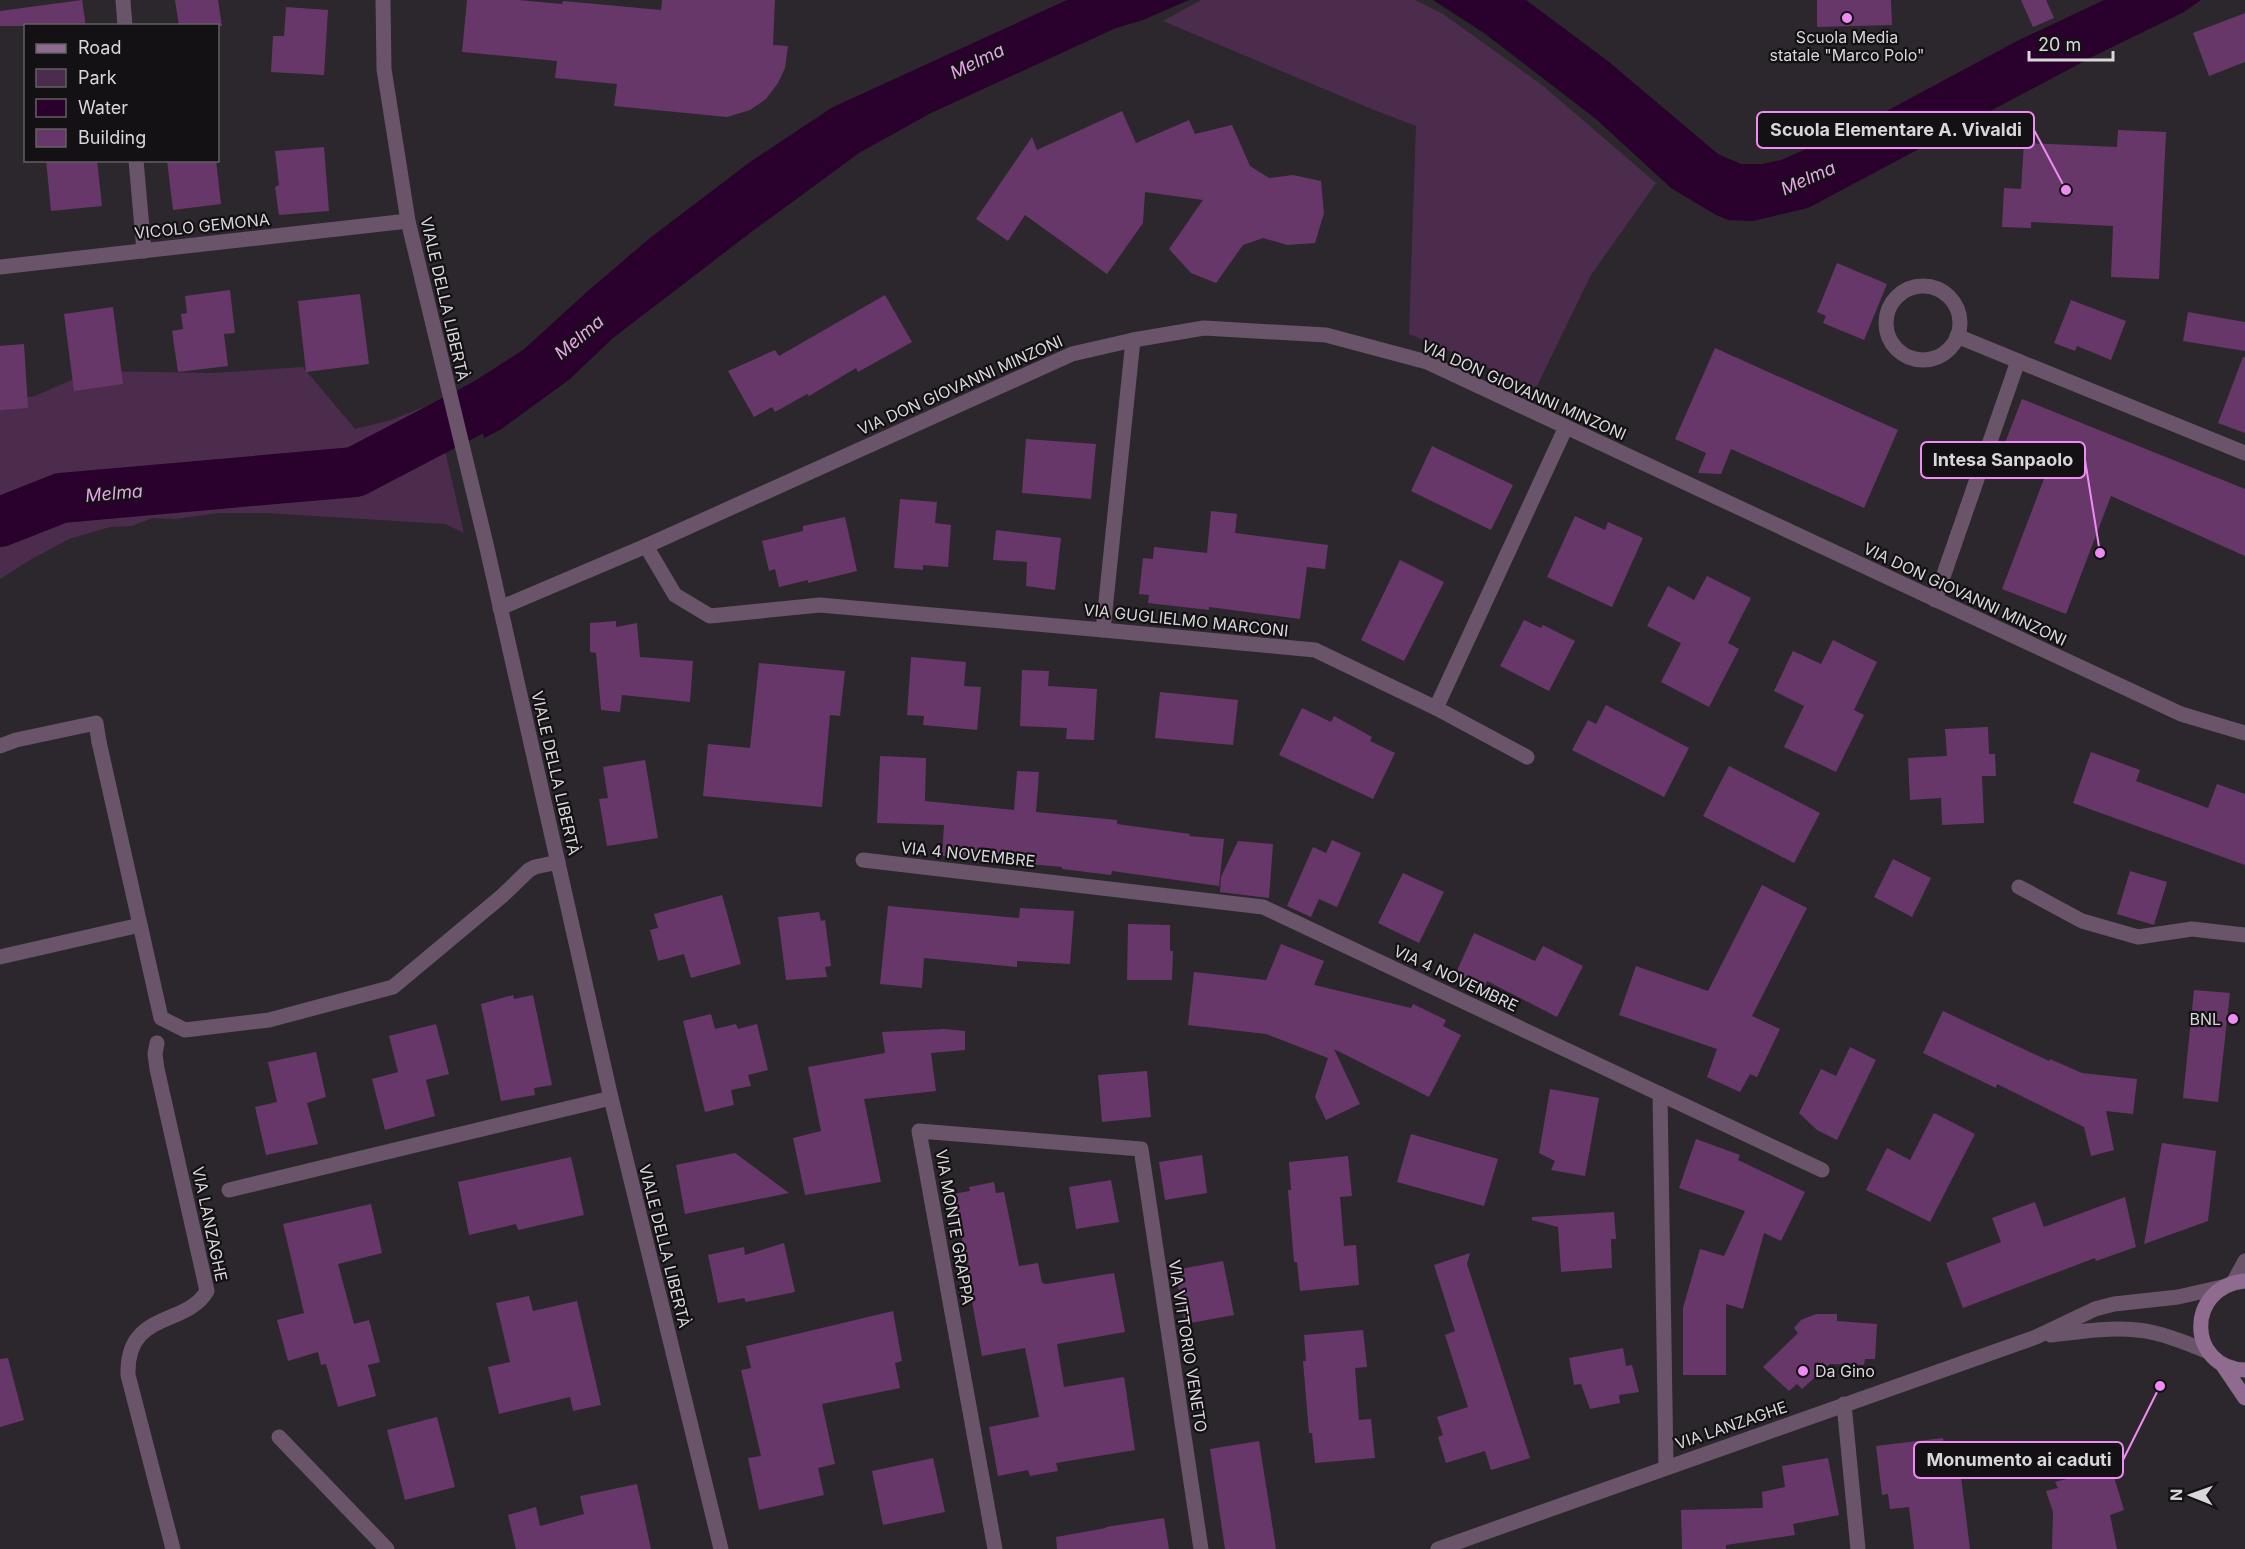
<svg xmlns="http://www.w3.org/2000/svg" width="2245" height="1549" viewBox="0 0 2245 1549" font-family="Inter,sans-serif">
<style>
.green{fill:#4c2c4d}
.water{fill:#2a002d}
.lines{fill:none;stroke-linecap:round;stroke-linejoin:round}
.river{stroke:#2a002d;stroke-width:50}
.building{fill:#68376a}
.service{stroke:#6a546a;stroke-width:15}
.minor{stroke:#6a546a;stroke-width:15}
.tertiary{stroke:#6a546a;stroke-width:15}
.secondary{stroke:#8e6b8f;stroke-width:15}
.poi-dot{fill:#f08bf5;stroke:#131113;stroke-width:2}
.labels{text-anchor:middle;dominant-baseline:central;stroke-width:4.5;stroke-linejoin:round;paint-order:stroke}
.poi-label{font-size:16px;fill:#dad7da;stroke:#131113}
.street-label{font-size:16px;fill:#dad7da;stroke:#131113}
.water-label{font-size:18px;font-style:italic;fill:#eba1ed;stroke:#131113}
.leader{fill:none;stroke:#f08bf5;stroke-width:2}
.callout-dot{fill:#f08bf5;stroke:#131113;stroke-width:2}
.callout{fill:#131113;stroke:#f08bf5;stroke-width:2}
.callout-label{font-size:18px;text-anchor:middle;font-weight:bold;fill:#dad7da}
</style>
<rect width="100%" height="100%" fill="#2b272c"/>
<g class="green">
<polygon points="1201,0 1415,0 1443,14 1542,85 1656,183 1591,275 1536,388 1409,334 1416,126 1374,110 1163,21"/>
<polygon points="303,367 355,429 391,420 434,403 464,533 445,524 266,513 219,513 175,519 152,518 132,526 110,527 69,539 30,560 0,579 0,402 35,396 92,371 214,373"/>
</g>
<g class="water">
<polygon points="1067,0 1189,0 1143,20 1116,28 931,113 859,153 754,230 613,338 570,379 500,430 484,438 472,386 500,371 589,290 650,238 750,162 833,107"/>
<polygon points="1433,0 1526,0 1609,62 1718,154 1741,164 1762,164 1781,160 1855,128 2017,41 2104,0 2201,0 2184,12 2092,57 1808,208 1753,221 1728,220 1716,215 1671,188 1596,119 1484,33"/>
</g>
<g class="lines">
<polyline class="river" points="0,522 61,498 355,472 485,404 535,372"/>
</g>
<g class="building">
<polygon points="82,0 86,26 0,26 0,11"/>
<polygon points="175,0 218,0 222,26 179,26"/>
<polygon points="467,0 518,0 562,4 563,1 661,10 662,0 775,0 773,45 788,46 785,68 778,83 766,99 750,110 727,117 614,106 617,84 555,78 557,61 462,52"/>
<polygon points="1817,0 1891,0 1892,25 1817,27"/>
<polygon points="2021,0 2046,0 2054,18 2033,27"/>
<polygon points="286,7 328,10 324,75 271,72 273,36 284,36"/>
<polygon points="2245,13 2245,62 2209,76 2193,33"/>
<polygon points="1122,111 1136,143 1189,120 1195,134 1232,125 1250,166 1269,178 1293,175 1321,181 1324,213 1315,243 1287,245 1263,238 1243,245 1216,283 1191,273 1169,249 1203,200 1145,192 1143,223 1107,274 1025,215 1008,241 976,219 1032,137 1037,150"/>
<polygon points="2118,130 2166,132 2159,279 2111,277 2113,226 2031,222 2031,228 2002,227 2004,188 2021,189 2024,143 2117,147"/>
<polygon points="324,147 329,211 279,215 275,187 279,185 275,151"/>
<polygon points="46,160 97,160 102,206 51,211"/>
<polygon points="167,160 216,160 221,204 173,210"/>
<polygon points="1837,263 1887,284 1864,340 1823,323 1826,316 1817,312"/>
<polygon points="230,290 235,333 224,334 228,366 178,372 172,331 183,329 181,314 187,313 185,296"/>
<polygon points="360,294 369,364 306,372 298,301"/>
<polygon points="885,295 912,342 858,372 856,368 809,396 807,394 775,412 772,407 754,417 728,371 775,350 779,356"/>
<polygon points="2071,300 2126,321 2111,360 2077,346 2075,351 2054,343"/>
<polygon points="113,307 123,384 74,391 64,314"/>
<polygon points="2188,312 2245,322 2245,351 2183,341"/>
<polygon points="24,344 28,408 0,410 0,346"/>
<polygon points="1715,348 1898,430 1864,508 1731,449 1721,474 1698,473 1706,453 1675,439"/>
<polygon points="2243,357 2245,357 2245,433 2218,423"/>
<polygon points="2022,399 2245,489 2245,556 2111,496 2066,614 2002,589 2047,471 2001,453"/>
<polygon points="1026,439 1096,444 1091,499 1022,493"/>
<polygon points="1432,446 1513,485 1491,530 1411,491"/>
<polygon points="900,499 937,502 935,523 951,525 948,567 923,565 923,570 894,568"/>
<polygon points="1211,511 1237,514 1235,533 1328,545 1325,569 1307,567 1300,619 1209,607 1209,610 1148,603 1149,595 1139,594 1143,558 1153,559 1154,547 1207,553"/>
<polygon points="1575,516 1605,530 1608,522 1643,538 1612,607 1547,577"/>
<polygon points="845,517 857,571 808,583 808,580 779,587 775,569 769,571 762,541 803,531 803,526"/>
<polygon points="996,530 1061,538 1055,590 1026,586 1027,562 993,560"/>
<polygon points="1400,560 1444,582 1404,661 1361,640"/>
<polygon points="1707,576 1751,598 1728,643 1739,649 1709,707 1661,682 1681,643 1647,626 1668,586 1694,600"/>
<polygon points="1524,620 1541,628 1543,625 1575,641 1549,691 1500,666"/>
<polygon points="616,621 616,627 637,623 640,657 693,661 690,702 622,695 620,712 601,710 596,653 590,652 590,623"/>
<polygon points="1833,640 1877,662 1854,710 1864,715 1836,772 1784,747 1804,706 1774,691 1793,651 1821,664"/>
<polygon points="911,657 966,662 964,686 981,687 977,730 923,725 924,716 907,715"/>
<polygon points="759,663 845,671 840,716 830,715 822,807 703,796 708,744 750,748"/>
<polygon points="1022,670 1049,671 1048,686 1097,689 1094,740 1066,739 1067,728 1020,726"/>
<polygon points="1160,692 1238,700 1233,745 1155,738"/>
<polygon points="1606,705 1689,748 1664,797 1572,750 1588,720 1596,724"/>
<polygon points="1302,708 1331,722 1334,716 1372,737 1370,741 1395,753 1373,799 1279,755"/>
<polygon points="1988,727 1989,754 1995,754 1996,776 1982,776 1984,823 1942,825 1941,798 1910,800 1908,758 1947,756 1945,729"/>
<polygon points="2091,752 2140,770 2136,781 2208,808 2217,784 2245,794 2245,865 2073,803"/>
<polygon points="880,756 926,758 925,801 1014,810 1017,771 1039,772 1036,812 1117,820 1117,824 1190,834 1189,836 1224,839 1219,886 1112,871 1111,875 1062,869 1062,867 942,856 944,825 877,823"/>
<polygon points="645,760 658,838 607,846 599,799 608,798 603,767"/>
<polygon points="1729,766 1820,813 1794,863 1703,816"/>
<polygon points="1332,840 1361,853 1337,907 1319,899 1311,917 1287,906 1313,847 1326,853"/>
<polygon points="1238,841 1273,844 1269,898 1220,892 1221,877"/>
<polygon points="1893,859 1931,878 1912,917 1874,897"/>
<polygon points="2130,871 2167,882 2154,925 2117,914"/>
<polygon points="1403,873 1444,892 1419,943 1378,923"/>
<polygon points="1762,885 1807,908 1752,1016 1780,1029 1757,1077 1750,1074 1740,1092 1707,1077 1717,1049 1619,1015 1636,966 1708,991"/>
<polygon points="722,895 741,964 691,978 684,954 658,961 650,930 658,928 654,914"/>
<polygon points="888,906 1019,918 1020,908 1074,911 1070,964 1017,961 1017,967 924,958 922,988 880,984"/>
<polygon points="819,912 821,921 825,920 831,966 825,967 827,977 786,980 778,917"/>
<polygon points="1128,924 1170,925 1170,951 1173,951 1172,980 1127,980"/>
<polygon points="1474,933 1535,961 1543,946 1583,966 1557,1017 1487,981 1484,988 1455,975"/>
<polygon points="1281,944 1324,961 1314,985 1411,1008 1413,1004 1446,1020 1443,1026 1461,1035 1429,1097 1334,1049 1360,1104 1326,1120 1315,1097 1328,1058 1266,1034 1188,1025 1194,972 1266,980"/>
<polygon points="2194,990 2230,993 2218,1102 2183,1098"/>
<polygon points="513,995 514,999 533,995 552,1085 534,1088 535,1095 501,1101 481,1004"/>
<polygon points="1943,1011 2049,1061 2050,1059 2082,1073 2137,1079 2133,1114 2106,1111 2114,1150 2091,1156 2084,1127 1997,1084 1996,1088 1923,1053"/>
<polygon points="711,1014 715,1029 736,1024 738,1029 757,1024 768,1070 748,1075 751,1086 731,1090 734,1105 705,1112 683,1021"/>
<polygon points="436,1024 449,1074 426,1080 435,1116 385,1130 372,1079 398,1072 389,1036"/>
<polygon points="944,1029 965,1031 965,1050 931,1053 936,1091 864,1099 881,1182 805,1195 793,1138 821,1131 808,1067 885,1053 882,1032"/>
<polygon points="1850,1047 1876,1060 1837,1140 1817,1130 1799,1113 1821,1069 1836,1076"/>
<polygon points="316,1052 326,1097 307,1103 318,1144 266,1155 255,1107 277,1102 268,1062"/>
<polygon points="1147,1071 1151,1117 1102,1122 1098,1075"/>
<polygon points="1550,1089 1599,1098 1585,1176 1551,1170 1555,1161 1539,1153"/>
<polygon points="1934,1113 1975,1134 1930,1222 1866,1190 1887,1148 1910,1160"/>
<polygon points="1411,1134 1498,1159 1484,1206 1397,1182"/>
<polygon points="1696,1139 1740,1155 1738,1160 1805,1192 1781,1241 1764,1233 1743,1309 1726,1304 1726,1375 1683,1375 1683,1308 1700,1249 1724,1256 1745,1211 1679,1188"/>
<polygon points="2162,1143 2216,1151 2208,1221 2144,1244"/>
<polygon points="735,1153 789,1193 685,1214 676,1165"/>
<polygon points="1202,1155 1207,1193 1165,1200 1159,1162"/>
<polygon points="1348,1156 1352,1196 1340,1197 1344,1246 1356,1245 1359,1285 1300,1291 1297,1262 1294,1262 1288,1190 1291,1190 1289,1162"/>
<polygon points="571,1157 584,1215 518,1230 516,1224 469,1235 458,1182"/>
<polygon points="1111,1180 1119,1222 1076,1229 1069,1187"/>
<polygon points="994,1182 996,1193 1004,1192 1019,1266 1038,1263 1042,1283 1047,1284 1114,1273 1125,1332 1057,1344 1064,1387 1124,1377 1135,1450 1056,1463 1058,1471 1030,1476 1028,1470 998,1476 989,1427 1039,1417 1025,1348 982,1356 971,1296 973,1295 953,1194 970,1191 969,1187"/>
<polygon points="2125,1197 2136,1247 2096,1261 2095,1258 1963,1308 1946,1263 2001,1242 1992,1218 2035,1202 2044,1227"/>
<polygon points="371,1204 382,1253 338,1264 354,1324 369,1320 380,1362 368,1365 376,1396 338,1407 326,1364 321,1365 318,1352 288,1361 277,1320 304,1313 283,1224"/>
<polygon points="1614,1212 1616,1239 1611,1239 1612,1268 1561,1272 1558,1227 1532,1220 1532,1217"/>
<polygon points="784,1243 795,1292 746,1302 744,1298 718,1303 708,1255 744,1247 745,1255"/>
<polygon points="1470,1253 1467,1264 1530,1458 1491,1470 1485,1451 1446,1463 1438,1437 1443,1435 1437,1417 1468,1407 1445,1335 1455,1331 1434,1265"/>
<polygon points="1223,1261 1234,1315 1185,1324 1175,1270"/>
<polygon points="529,1296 533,1311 577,1301 601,1405 573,1411 570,1397 499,1414 488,1367 510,1362 496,1303"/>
<polygon points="893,1311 902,1361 895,1363 900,1388 822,1404 835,1464 818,1468 824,1495 759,1510 748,1458 761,1456 741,1370 751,1368 746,1346"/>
<polygon points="1816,1314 1837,1314 1837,1321 1877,1324 1875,1359 1865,1359 1864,1365 1830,1364 1802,1389 1797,1384 1789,1391 1763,1367 1798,1333 1794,1328 1801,1320"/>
<polygon points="1363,1330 1367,1367 1355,1368 1359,1420 1371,1419 1375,1458 1315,1463 1312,1433 1309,1433 1303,1361 1306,1361 1304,1335"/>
<polygon points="1623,1348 1626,1366 1632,1365 1639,1392 1619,1395 1620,1403 1590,1409 1581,1384 1574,1385 1569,1358"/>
<polygon points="8,1358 24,1420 0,1427 0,1359"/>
<polygon points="437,1417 455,1487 405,1500 387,1430"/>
<polygon points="1943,1438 1948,1479 1961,1477 1970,1549 1914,1549 1909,1507 1890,1509 1888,1494 1882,1495 1876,1446"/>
<polygon points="1259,1441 1276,1549 1225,1549 1210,1449"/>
<polygon points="933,1458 945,1512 883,1525 872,1471"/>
<polygon points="1828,1458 1839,1515 1793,1524 1795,1535 1726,1545 1726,1549 1682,1549 1681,1510 1763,1508 1762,1492 1785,1487 1782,1466"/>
<polygon points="2111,1467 2124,1510 2110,1515 2117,1549 2052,1549 2053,1512 2046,1491 2058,1488 2055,1482"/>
<polygon points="637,1484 651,1549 516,1549 508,1515 536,1507 540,1526 584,1514 580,1496"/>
<polygon points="1164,1518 1169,1549 1057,1549 1056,1537 1106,1528 1106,1527"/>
</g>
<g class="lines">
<g class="service">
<circle cx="1923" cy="323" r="37"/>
<polyline points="1957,336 2018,361"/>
<polyline points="0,746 16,740 96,723 99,742"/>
</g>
<g class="minor">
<polyline points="123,0 125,26"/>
<polyline points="136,160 144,251"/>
<polyline points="0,267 408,221"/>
<polyline points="646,546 675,595 710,616 820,605 1103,630 1315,650 1436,708 1566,427"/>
<polyline points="1935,600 2018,361 2245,453"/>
<polyline points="500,608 646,546 1072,354 1133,340 1204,328 1326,335 1427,362 2181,714 2245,733"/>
<polyline points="1103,630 1133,340"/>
<polyline points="1436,708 1527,757"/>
<polyline points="99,742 161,1018 185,1030 269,1020 393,987 502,896 529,870 535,867 558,862"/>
<polyline points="863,860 1263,907 1660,1094 1666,1467"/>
<polyline points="2019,887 2082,921 2138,937 2192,929 2245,935"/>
<polyline points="0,957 140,925"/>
<path d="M 157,1043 L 155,1054 L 157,1069 L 207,1291 C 186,1327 126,1310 128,1375 L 173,1549"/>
<polyline points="1660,1094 1822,1170"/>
<polyline points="229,1190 611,1098"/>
<polyline points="1844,1404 1858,1549"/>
<polyline points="279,1437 387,1549"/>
<polyline points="995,1549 919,1131 1141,1149 1201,1549"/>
</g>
<g class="tertiary">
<polyline points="383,0 384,69 408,221 486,544 611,1098 721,1549"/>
<polyline points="2233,1283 2245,1261"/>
<path d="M 2051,1335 C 2085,1331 2121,1325 2155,1333 C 2173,1337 2191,1345 2209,1352"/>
<polyline points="1438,1549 2036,1337 2095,1309 2114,1304 2178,1297 2222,1287"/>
</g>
<g class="secondary">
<path d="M 2245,1281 C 2185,1287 2187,1368 2245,1370"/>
<polyline points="2222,1364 2245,1398"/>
</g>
</g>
<g class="poi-dot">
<circle cx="1847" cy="18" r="6"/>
<circle cx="2233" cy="1019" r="6"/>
<circle cx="1803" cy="1371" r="6"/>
</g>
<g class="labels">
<g class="poi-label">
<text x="1847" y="37">Scuola Media<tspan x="1847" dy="18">statale "Marco Polo"</tspan></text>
<text x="2221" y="1019" text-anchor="end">BNL</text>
<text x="1815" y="1371" text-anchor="start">Da Gino</text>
</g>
<g class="street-label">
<text transform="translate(202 226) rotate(-6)">VICOLO GEMONA</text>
<text transform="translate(445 299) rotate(77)">VIALE DELLA LIBERTÀ</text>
<text transform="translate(960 385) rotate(-24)">VIA DON GIOVANNI MINZONI</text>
<text transform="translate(1524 390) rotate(24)">VIA DON GIOVANNI MINZONI</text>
<text transform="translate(1965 594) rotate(25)">VIA DON GIOVANNI MINZONI</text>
<text transform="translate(1186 620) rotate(6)">VIA GUGLIELMO MARCONI</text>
<text transform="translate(556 773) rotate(77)">VIALE DELLA LIBERTÀ</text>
<text transform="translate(968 854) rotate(6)">VIA 4 NOVEMBRE</text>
<text transform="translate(1456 978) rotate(25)">VIA 4 NOVEMBRE</text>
<text transform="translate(210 1224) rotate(78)">VIA LANZAGHE</text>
<text transform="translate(955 1227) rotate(80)">VIA MONTE GRAPPA</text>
<text transform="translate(665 1246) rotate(76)">VIALE DELLA LIBERTÀ</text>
<text transform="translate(1188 1346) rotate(81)">VIA VITTORIO VENETO</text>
<text transform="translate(1731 1425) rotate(-19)">VIA LANZAGHE</text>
</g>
<g class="water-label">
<text transform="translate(977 61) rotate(-26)">Melma</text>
<text transform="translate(1808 178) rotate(-24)">Melma</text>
<text transform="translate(579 337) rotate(-40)">Melma</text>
<text transform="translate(114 493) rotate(-5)">Melma</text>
</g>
</g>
<path class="leader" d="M2066 190L2034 130M2100 553L2085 460M2160 1386L2123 1460"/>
<g class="callout-dot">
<circle cx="2066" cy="190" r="6"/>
<circle cx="2100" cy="553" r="6"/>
<circle cx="2160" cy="1386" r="6"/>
</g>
<g class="callout">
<rect x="1757" y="112" width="277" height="36" rx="6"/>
<rect x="1921" y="442" width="164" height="36" rx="6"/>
<rect x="1914" y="1442" width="209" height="36" rx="6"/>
</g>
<g class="callout-label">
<text x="1896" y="136">Scuola Elementare A. Vivaldi</text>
<text x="2003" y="466">Intesa Sanpaolo</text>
<text x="2019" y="1466">Monumento ai caduti</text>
</g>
<rect x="24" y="24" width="195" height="138" fill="#131113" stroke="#636063" stroke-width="1.5"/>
<rect x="36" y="44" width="30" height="9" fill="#8e6b8f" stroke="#636063" stroke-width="1.5"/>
<text x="78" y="54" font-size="18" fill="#dad7da">Road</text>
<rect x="36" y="69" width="30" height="18" fill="#4c2c4d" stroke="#636063" stroke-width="1.5"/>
<text x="78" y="84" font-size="18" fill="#dad7da">Park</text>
<rect x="36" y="99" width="30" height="18" fill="#2a002d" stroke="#636063" stroke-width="1.5"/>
<text x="78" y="114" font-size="18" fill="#dad7da">Water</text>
<rect x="36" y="129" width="30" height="18" fill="#68376a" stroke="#636063" stroke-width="1.5"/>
<text x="78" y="144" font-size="18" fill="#dad7da">Building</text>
<g transform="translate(2191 1495) rotate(271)" stroke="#131113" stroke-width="4.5" paint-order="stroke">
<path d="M0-4.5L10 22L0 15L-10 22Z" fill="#dad7da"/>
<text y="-9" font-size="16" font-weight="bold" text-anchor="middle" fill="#dad7da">N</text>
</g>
<path d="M2029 51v9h84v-9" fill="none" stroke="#dad7da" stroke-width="3"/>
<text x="2038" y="51" font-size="18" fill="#dad7da" stroke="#131113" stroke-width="4.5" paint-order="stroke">20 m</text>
</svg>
